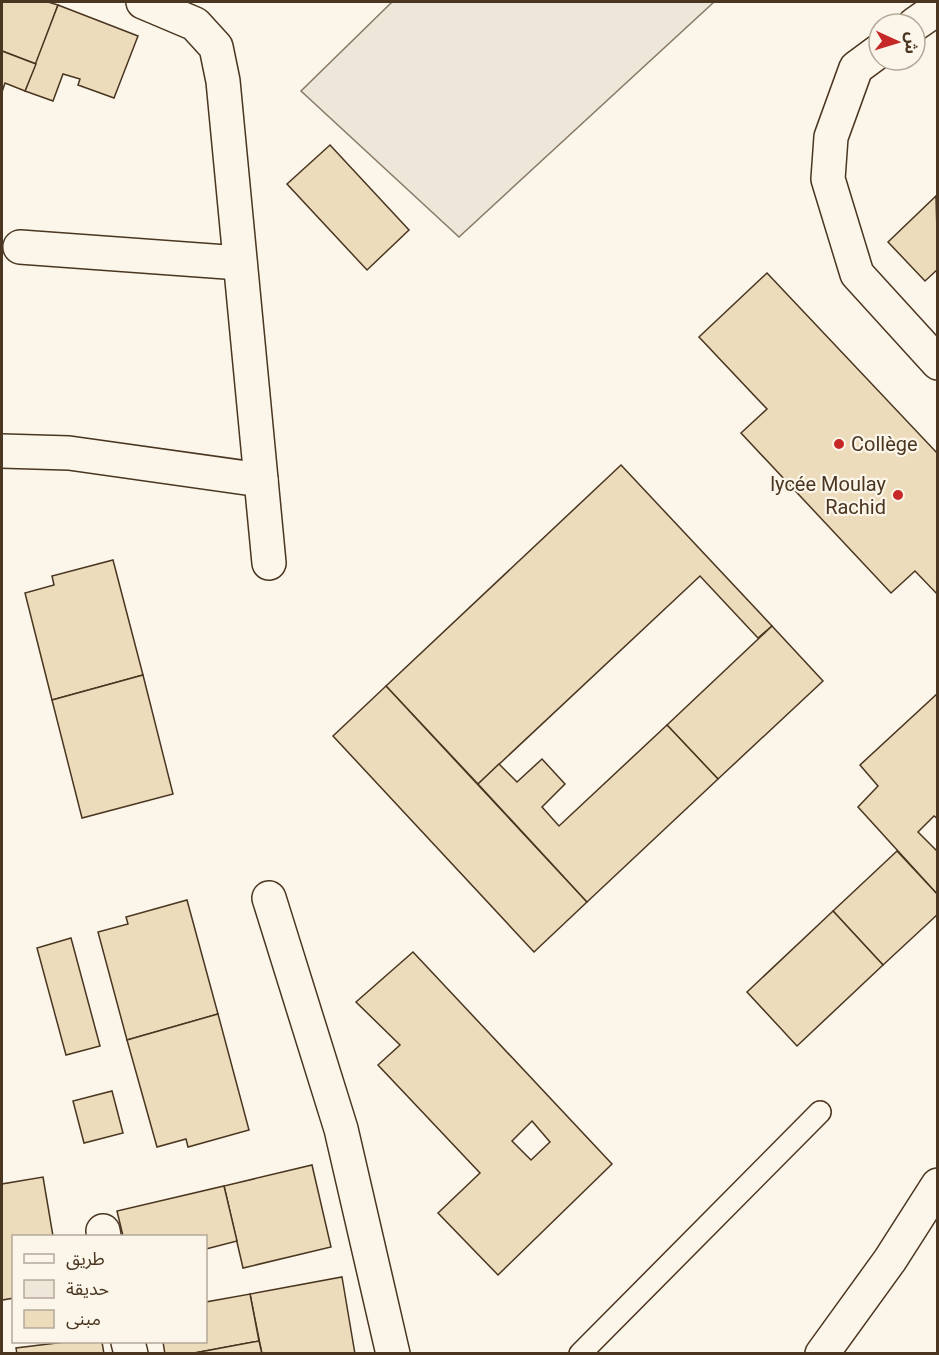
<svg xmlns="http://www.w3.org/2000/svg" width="939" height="1355" viewBox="0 0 939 1355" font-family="Roboto,'Noto Sans Arabic',sans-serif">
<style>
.green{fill:#ede6d9;stroke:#887966;stroke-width:1.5}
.building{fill:#ecdcbc;stroke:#4a3520;stroke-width:1.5;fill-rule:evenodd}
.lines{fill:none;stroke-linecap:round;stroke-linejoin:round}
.service-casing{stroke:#4a3520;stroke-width:24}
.minor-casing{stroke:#4a3520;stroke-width:36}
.tertiary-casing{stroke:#4a3520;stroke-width:36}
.service{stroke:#fbf6e9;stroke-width:21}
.minor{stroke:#fbf6e9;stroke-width:33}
.tertiary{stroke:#fbf6e9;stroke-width:33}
.poi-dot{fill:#c62828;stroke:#fbf6e9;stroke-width:2}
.labels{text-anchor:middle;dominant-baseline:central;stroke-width:4.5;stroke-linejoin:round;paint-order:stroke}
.poi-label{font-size:20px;fill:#4a3520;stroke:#fbf6e9;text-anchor:start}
</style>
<rect width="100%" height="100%" fill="#fbf6e9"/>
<polygon class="green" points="392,2 714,2 459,237 301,91"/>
<g class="building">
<polygon points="2,2 48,2 58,5 36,64 2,51"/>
<polygon points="58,5 138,36 114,98 78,85 80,79 63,74 53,101 25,91"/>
<polygon points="2,51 36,64 25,91 5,83 2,92"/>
<polygon points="330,145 409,230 367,270 287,184"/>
<polygon points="936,196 938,269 925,281 888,242"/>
<polygon points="767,273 938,454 938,595 915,571 891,593 741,433 767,409 699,337"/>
<polygon points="621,465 772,626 758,638 700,576 478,784 386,686"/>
<polygon points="113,560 143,675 52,700 25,593 54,585 52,576"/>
<polygon points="772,626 823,681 718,779 667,725"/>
<polygon points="143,675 173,794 82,818 52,700"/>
<polygon points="386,686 587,902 534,952 333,736"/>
<polygon points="938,693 938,819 934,816 918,832 938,852 938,895 858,807 878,786 860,765"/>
<polygon points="667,725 718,779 587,902 478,784 499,764 517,782 542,759 565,784 542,807 559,826"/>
<polygon points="897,851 938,895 938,914 883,965 833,911"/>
<polygon points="187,900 218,1014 127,1040 98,932 128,924 126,917"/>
<polygon points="833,911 883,965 797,1046 747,992"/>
<polygon points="71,938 100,1046 66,1055 37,948"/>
<path d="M 413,952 L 612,1164 L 498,1275 L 438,1213 L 480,1173 L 378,1065 L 400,1045 L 356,1002 ZM 532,1121 L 550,1142 L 531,1160 L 512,1141 Z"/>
<polygon points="218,1014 249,1130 188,1147 186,1139 157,1147 127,1040"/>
<polygon points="112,1091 123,1133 84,1143 73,1101"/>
<polygon points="312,1165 331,1247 243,1268 224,1186"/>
<polygon points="43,1177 53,1236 14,1236 14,1298 2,1300 2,1184"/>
<polygon points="224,1186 237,1241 206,1249 206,1236 123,1236 117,1211"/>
<polygon points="342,1277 355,1354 262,1354 250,1294"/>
<polygon points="250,1294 259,1341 189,1354 165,1354 163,1342 206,1342 206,1302"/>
<polygon points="259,1341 262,1354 189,1354 237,1345"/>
<polygon points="65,1342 102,1342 104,1354 17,1354 16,1348"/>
</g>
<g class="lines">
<g class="service-casing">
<polyline id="service" points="580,1354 820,1112"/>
</g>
<g class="minor-casing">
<g id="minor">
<polyline points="143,2 195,24 216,47 223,81 269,563"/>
<polyline points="915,24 938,8"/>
<polyline points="879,51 856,68 831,137 828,179 857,274 938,363"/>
<polyline points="20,247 240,263"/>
<polyline points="2,451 69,453 261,480"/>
<polyline points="269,898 341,1129 393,1354"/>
<polyline points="103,1231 104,1236"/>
<polyline points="128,1342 131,1354"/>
</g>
</g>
<g class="tertiary-casing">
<polyline id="tertiary" points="822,1354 890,1260 938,1185"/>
</g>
<use href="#service" class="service"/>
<use href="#minor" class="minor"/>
<use href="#tertiary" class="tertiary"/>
</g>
<g class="poi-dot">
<circle cx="839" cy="444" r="6"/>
<circle cx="898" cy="495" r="6"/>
</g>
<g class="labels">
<g class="poi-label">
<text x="851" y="444">Collège</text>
<text x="886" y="484" text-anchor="end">lycée Moulay<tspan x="886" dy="23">Rachid</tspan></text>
</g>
</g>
<rect width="939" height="1355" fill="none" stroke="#4a3520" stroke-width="6"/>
<rect x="12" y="1235" width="195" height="108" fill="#fbf6e9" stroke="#b4a999" stroke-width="1.5"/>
<rect x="24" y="1254" width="30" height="9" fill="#fbf6e9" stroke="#b4a999" stroke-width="1.5"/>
<text x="66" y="1265" font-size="18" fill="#4a3520">طريق</text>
<rect x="24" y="1280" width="30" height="18" fill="#ede6d9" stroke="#b4a999" stroke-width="1.5"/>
<text x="66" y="1295" font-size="18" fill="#4a3520">حديقة</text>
<rect x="24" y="1310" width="30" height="18" fill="#ecdcbc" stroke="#b4a999" stroke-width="1.5"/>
<text x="66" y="1325" font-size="18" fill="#4a3520">مبنى</text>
<g transform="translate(897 42) rotate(94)"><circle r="28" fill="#fbf6e9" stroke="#b4a999" stroke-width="1.5"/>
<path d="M0-4.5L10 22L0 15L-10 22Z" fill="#c62828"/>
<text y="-9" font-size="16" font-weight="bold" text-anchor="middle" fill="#4a3520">ش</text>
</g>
</svg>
